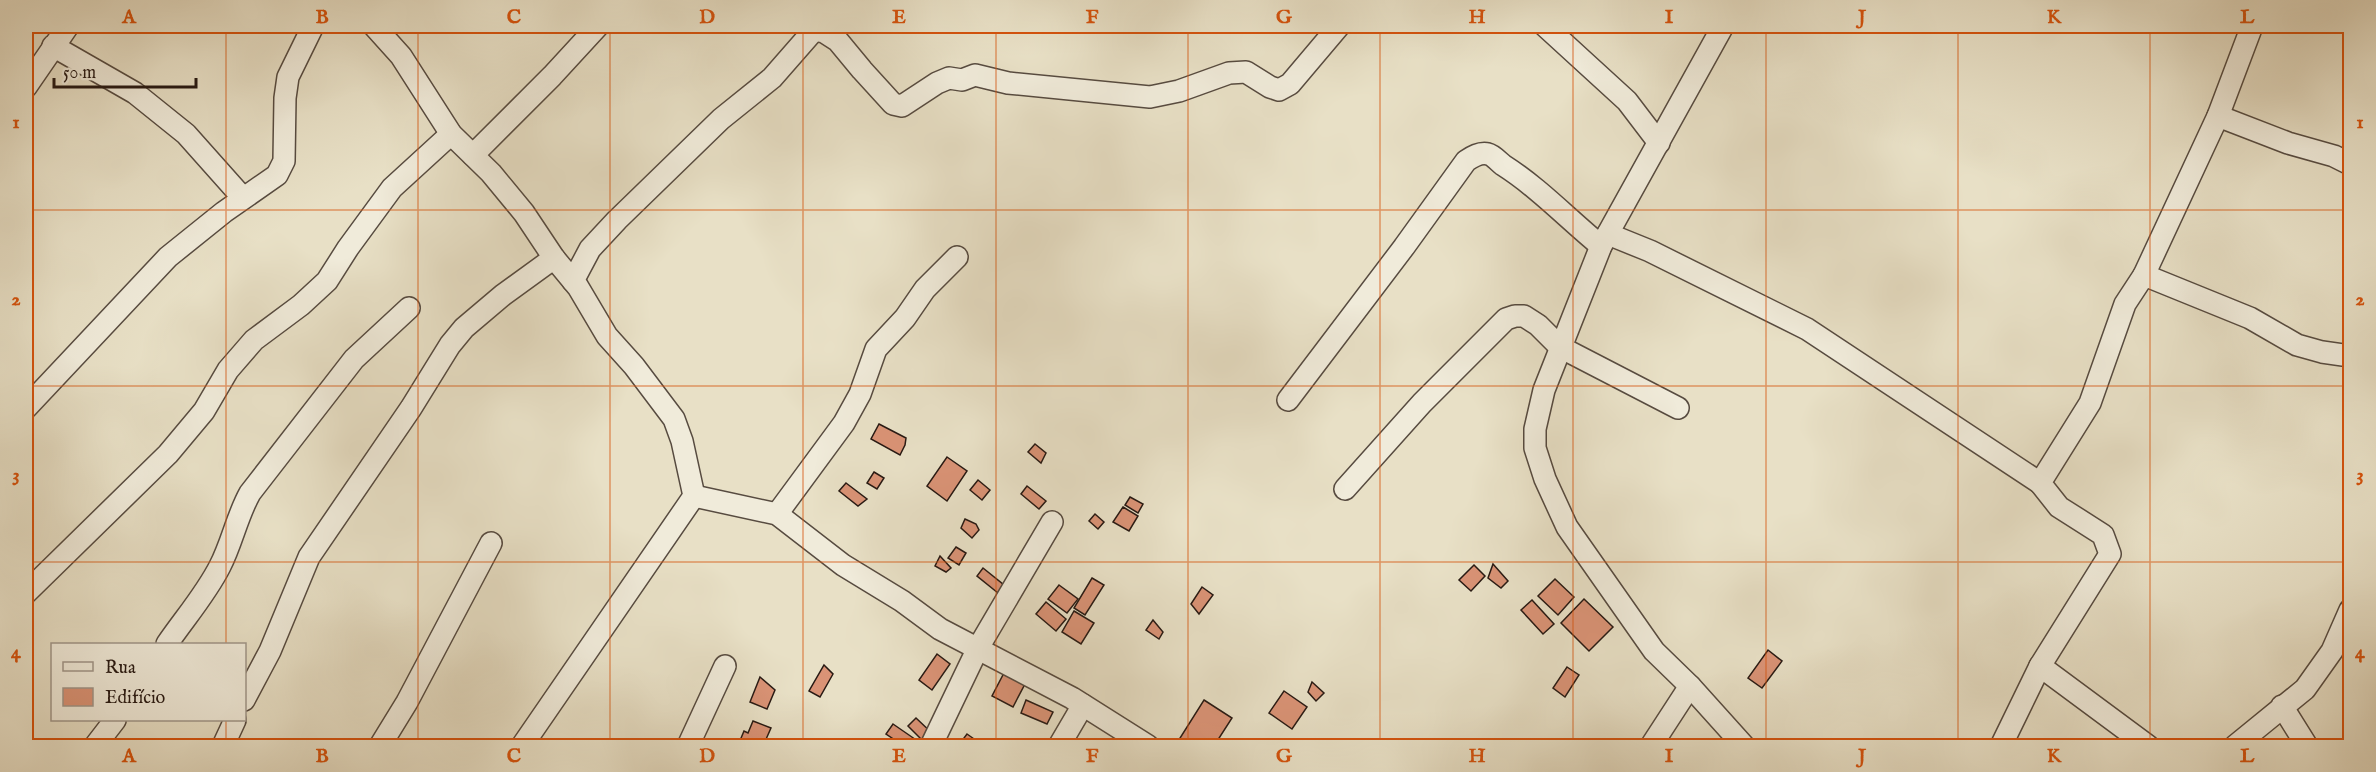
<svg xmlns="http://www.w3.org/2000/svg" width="2376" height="772" viewBox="0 0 2376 772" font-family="'IM FELL English',serif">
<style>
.building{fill:#da9376;stroke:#271913;stroke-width:1.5}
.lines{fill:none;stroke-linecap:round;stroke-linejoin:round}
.minor-casing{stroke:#574b40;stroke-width:24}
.minor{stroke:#f0ebda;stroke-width:21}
.grid{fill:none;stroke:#d5530d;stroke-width:1.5;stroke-opacity:0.55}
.neatline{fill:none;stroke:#d5530d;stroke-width:2}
.grid-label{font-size:20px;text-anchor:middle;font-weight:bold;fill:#d5530d}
</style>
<rect width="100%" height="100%" fill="#e8e0c6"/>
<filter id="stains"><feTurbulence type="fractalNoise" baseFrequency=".00333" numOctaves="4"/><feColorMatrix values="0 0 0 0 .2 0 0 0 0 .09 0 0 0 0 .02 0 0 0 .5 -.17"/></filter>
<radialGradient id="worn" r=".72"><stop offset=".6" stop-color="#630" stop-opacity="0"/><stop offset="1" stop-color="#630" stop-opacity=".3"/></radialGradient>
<g class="building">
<polygon points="879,424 906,438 905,445 900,455 871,439"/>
<polygon points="1035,444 1046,453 1041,463 1028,452"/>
<polygon points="947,457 967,471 947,501 927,486"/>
<polygon points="874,472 884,478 877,489 867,483"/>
<polygon points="978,480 990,490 982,500 970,490"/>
<polygon points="846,483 867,499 858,506 839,491"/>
<polygon points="1027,486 1046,501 1039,509 1021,494"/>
<polygon points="1130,497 1143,504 1138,513 1125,505"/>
<polygon points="1123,507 1138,516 1129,531 1113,522"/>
<polygon points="1095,514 1104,522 1098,529 1089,521"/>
<polygon points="965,519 976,524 979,530 972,538 961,528"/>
<polygon points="956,547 966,553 959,565 948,558"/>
<polygon points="940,556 951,568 946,572 935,566"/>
<polygon points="1493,564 1508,581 1501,588 1488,578"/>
<polygon points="1474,565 1485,576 1471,591 1459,580"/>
<polygon points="983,568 1004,585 998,593 977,576"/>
<polygon points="1092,578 1104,585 1085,615 1074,608"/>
<polygon points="1555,579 1574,597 1558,615 1538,596"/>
<polygon points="1059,585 1078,599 1067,613 1048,599"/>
<polygon points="1202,587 1213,595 1199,614 1191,604"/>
<polygon points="1584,599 1613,627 1589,651 1561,623"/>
<polygon points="1532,600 1554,624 1543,634 1521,610"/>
<polygon points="1046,602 1066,619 1056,631 1036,614"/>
<polygon points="1074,611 1094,623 1081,644 1062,632"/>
<polygon points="1153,620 1163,632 1159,639 1146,630"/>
<polygon points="1768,650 1782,661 1762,688 1748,678"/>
<polygon points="937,654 950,664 932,690 919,680"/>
<polygon points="824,665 833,674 820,697 809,691"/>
<polygon points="1567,667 1579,675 1565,697 1553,688"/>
<polygon points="1005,671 1026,682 1013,707 992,696"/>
<polygon points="760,677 775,690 767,709 750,702"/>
<polygon points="1312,682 1324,693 1316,701 1308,692"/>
<polygon points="1284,691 1307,707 1292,729 1269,713"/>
<polygon points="1026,700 1053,712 1047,724 1021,713"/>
<polygon points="1204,700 1232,718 1214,746 1175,746"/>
<polygon points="916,718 934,735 926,744 908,726"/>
<polygon points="753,721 771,728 763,746 748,746 739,743 744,731 748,733"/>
<polygon points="893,724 922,744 920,746 904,746 886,734"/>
<polygon points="967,734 984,746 958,746"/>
</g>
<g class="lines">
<g class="minor-casing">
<g id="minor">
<polyline points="374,26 401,56 451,134 491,173 524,213 554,258 578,287 607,336 634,366 674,419 682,441 694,496 522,746"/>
<polyline points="1545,26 1627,101 1659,143"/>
<polyline points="1723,26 1601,246 1544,390 1535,429 1535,448 1545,479 1567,527 1654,651 1690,686 1744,746"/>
<polyline points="814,30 824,32 838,41 862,70 893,104 902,106 937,83 949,78 962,80 975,75 1008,83 1150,97 1179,91 1229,73 1246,72 1270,87 1279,90 1290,84 1339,26"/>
<polyline points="53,46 135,93 186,134 243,198"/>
<polyline points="26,87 68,26"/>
<polyline points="2218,116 2288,143 2334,156 2350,164"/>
<polyline points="473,155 552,76 598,26"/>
<polyline points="1608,234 1650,251 1807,329 2040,483"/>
<polyline points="2144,275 2218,116 2252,26"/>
<polyline points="573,281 590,249 617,220 721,119 772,78 814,30"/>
<path d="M 1288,400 L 1404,247 L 1466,161 C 1472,157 1480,152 1488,154 C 1493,155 1499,162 1503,165 C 1539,188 1568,219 1601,246"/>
<polyline points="26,408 168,257 224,212 277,175 284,161 285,98 288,77 313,26"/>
<polyline points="1345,489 1422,403 1506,319 1515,316 1524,316 1538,325 1560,347 1678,408"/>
<polyline points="694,496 777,514 843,565 902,601 940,629 1072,698 1148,746"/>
<polyline points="777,514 844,423 860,394 876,349 905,318 925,289 957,257"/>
<polyline points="26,593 168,454 204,411 228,370 254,340 301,305 327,281 348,248 392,188 451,134"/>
<path d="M 167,644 C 184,619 206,594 220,566 C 232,543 237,516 250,493 L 354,359 L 409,308"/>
<polyline points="2040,666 2148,746"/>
<polyline points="244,700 270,651 309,557 411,408 450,345 464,328 503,295 554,258"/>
<polyline points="2282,706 2307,746"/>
<polyline points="95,746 115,720"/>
<polyline points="223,746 235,720"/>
<polyline points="380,746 407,702 491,543"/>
<polyline points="688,746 725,666"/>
<polyline points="931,746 978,648 1052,522"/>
<polyline points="1059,746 1083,705"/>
<polyline points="1651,746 1690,686"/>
<polyline points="2001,746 2040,666 2110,554 2103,535 2059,507 2040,483 2090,403 2125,304 2144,275 2250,318 2297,345 2322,352 2350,356"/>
<polyline points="2235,746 2305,689 2332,651 2350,610"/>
</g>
</g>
<use href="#minor" class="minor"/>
</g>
<path class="grid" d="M 226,26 L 226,644M 418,26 L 418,746M 610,26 L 610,746M 803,26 L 803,746M 996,26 L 996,746M 1188,26 L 1188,746M 1380,26 L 1380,746M 1573,26 L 1573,746M 1766,26 L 1766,746M 1958,26 L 1958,746M 2150,26 L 2150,746M 26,210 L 2350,210M 26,386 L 2350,386M 26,562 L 2350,562M 226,720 L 226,746"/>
<rect width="2376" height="772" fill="none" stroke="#e8e0c6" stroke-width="66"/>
<rect x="51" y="643" width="195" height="78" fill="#f0ebda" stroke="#a0978a" stroke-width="1.5"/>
<rect x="63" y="662" width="30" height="9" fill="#f0ebda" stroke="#a0978a" stroke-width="1.5"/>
<text x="105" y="673" font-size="18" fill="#271913">Rua</text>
<rect x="63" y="688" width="30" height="18" fill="#da9376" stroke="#a0978a" stroke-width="1.5"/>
<text x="105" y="703" font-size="18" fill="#271913">Edifício</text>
<path d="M54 78v9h142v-9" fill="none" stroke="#271913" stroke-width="3"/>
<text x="63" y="78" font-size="18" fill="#271913" stroke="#f0ebda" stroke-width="4.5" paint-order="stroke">50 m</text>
<rect x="33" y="33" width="2310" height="706" class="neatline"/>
<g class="grid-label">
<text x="129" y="23">A</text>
<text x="322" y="23">B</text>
<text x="514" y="23">C</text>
<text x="707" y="23">D</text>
<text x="899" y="23">E</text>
<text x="1092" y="23">F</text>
<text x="1284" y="23">G</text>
<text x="1477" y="23">H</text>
<text x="1669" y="23">I</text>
<text x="1862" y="23">J</text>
<text x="2054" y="23">K</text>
<text x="2247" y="23">L</text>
<text x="16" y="128">1</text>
<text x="2360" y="128">1</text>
<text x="16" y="305">2</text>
<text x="2360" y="305">2</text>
<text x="16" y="481">3</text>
<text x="2360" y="481">3</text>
<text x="16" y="658">4</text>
<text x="2360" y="658">4</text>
<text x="129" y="762">A</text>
<text x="322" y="762">B</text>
<text x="514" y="762">C</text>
<text x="707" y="762">D</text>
<text x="899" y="762">E</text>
<text x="1092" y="762">F</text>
<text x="1284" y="762">G</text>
<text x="1477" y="762">H</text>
<text x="1669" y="762">I</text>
<text x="1862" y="762">J</text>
<text x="2054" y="762">K</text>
<text x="2247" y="762">L</text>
</g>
<rect width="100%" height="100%" filter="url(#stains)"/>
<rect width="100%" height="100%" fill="url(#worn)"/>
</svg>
